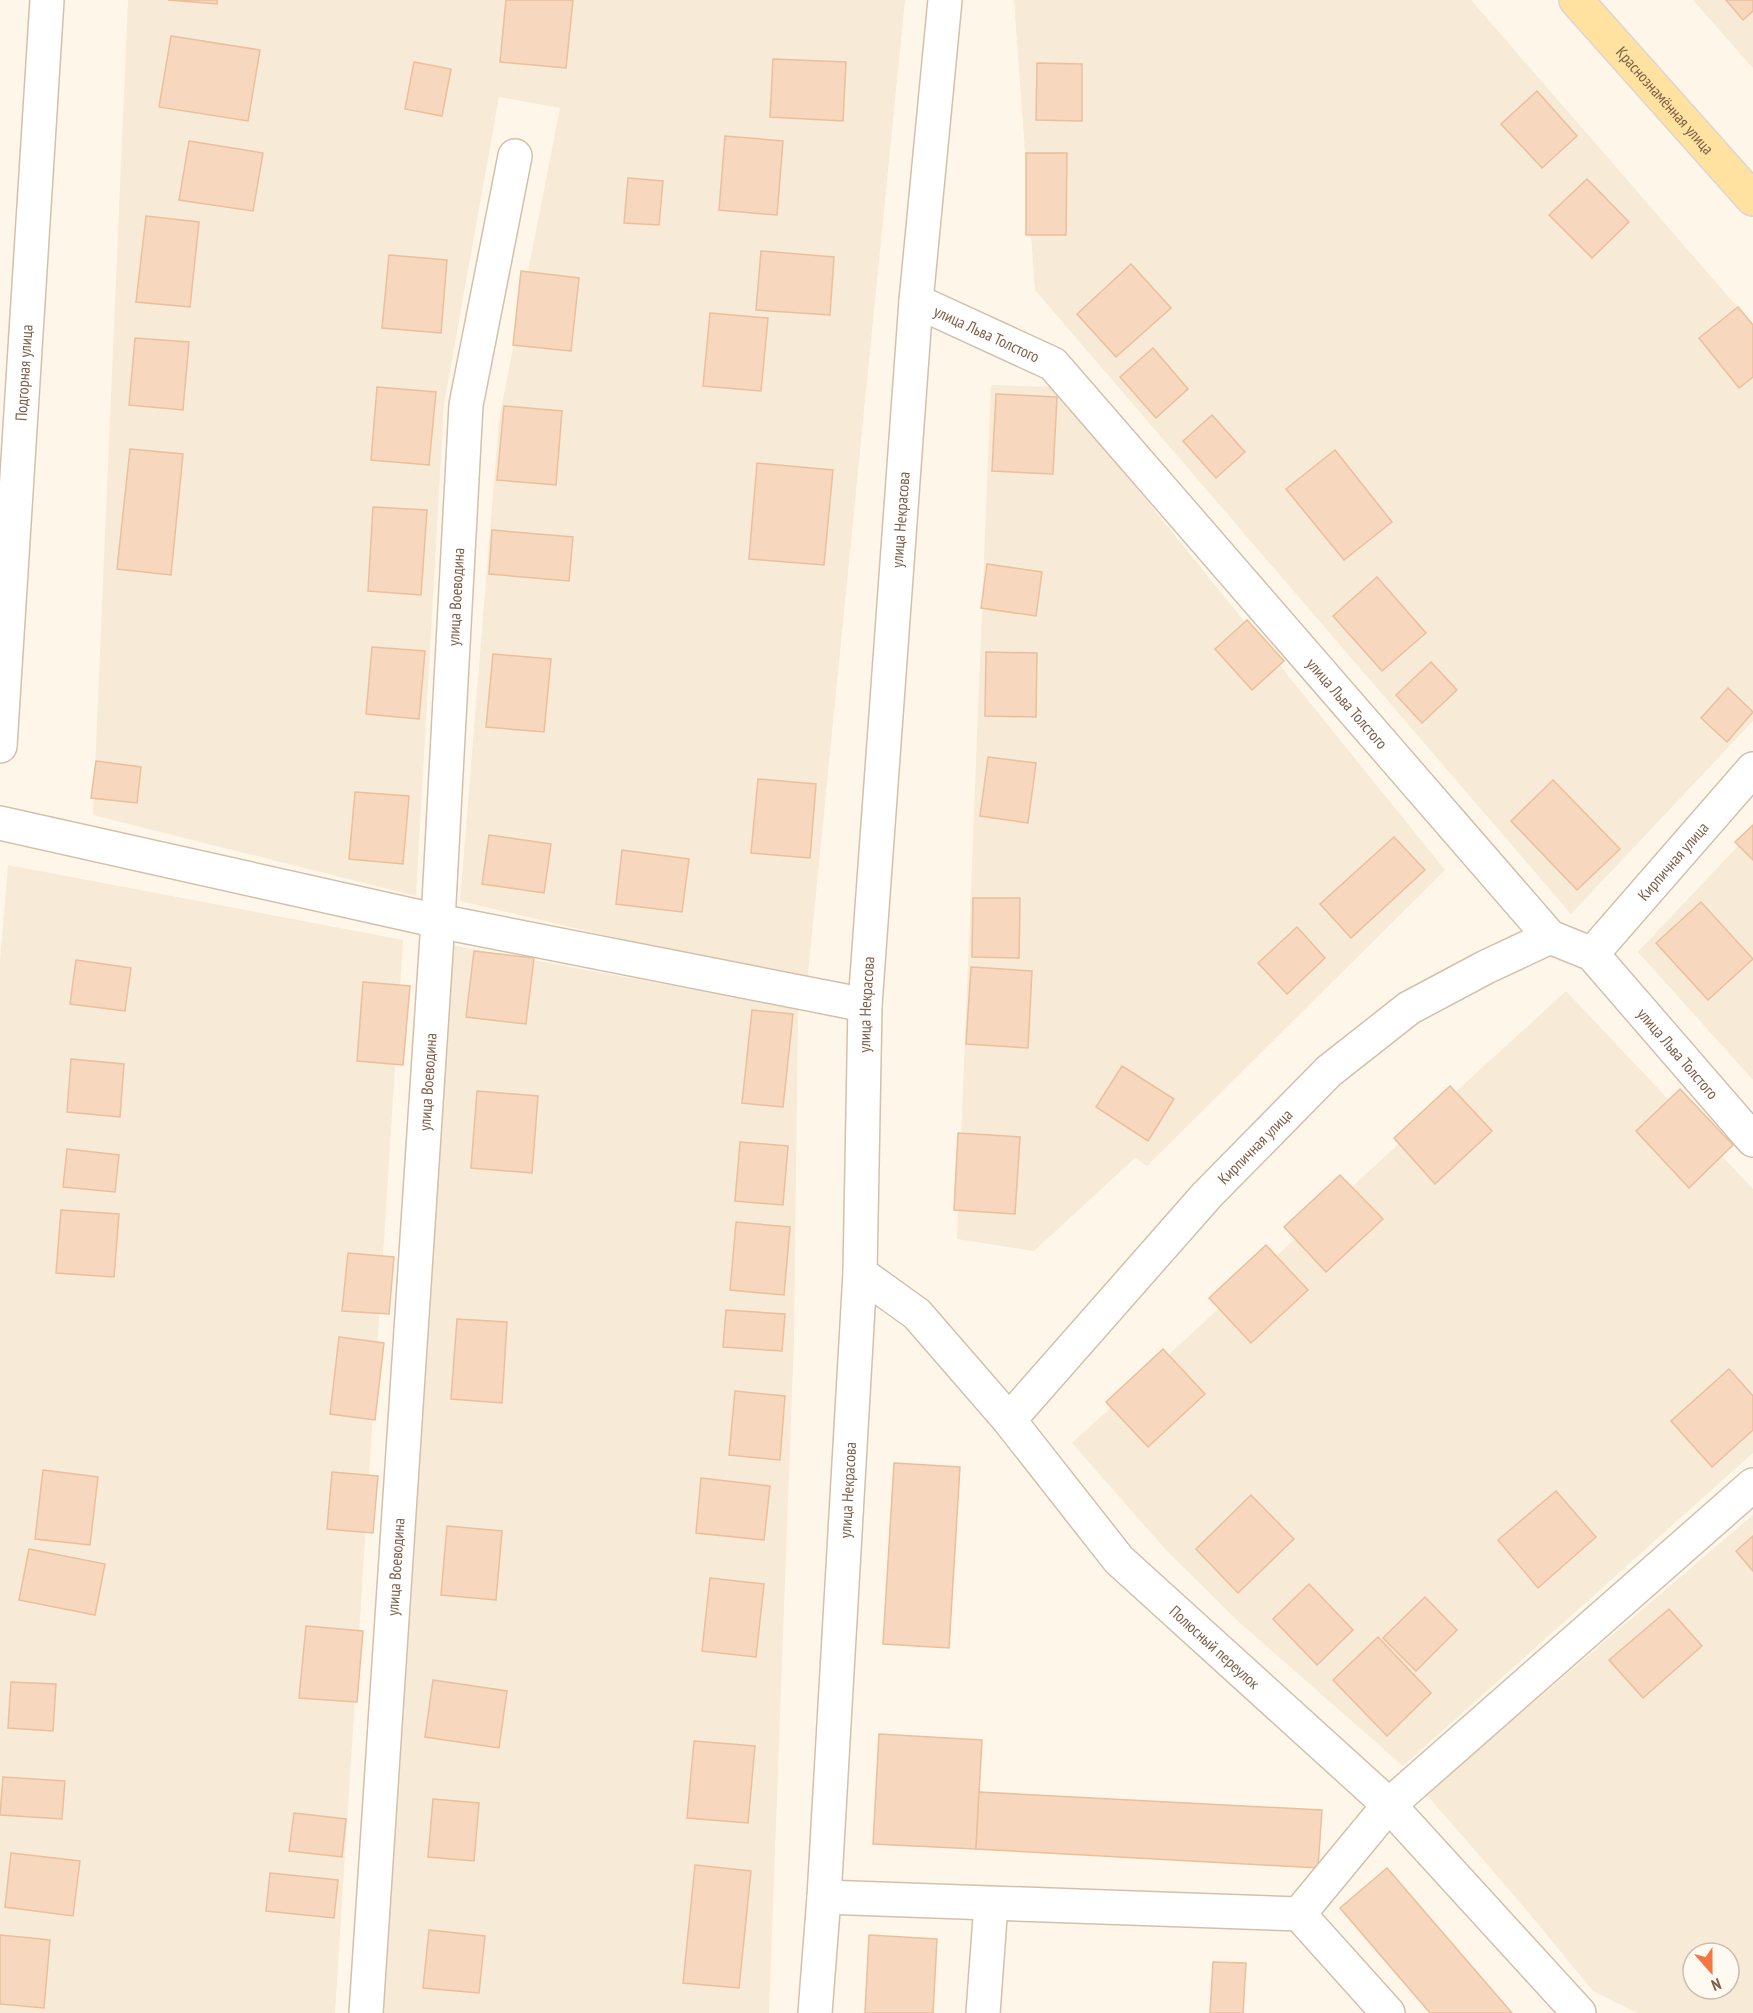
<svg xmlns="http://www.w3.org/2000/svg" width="1753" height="2013" viewBox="0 0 1753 2013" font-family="'PT Sans Narrow',sans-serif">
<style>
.residential{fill:#f7ead6;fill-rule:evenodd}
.building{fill:#f7d8be;stroke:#ebbf9c;stroke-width:1.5}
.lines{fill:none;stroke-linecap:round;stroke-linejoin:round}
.minor-casing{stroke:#d3c0ac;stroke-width:36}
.major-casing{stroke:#ddd5d0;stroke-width:36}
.minor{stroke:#fff;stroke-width:33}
.major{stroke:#ffe29f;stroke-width:33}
.labels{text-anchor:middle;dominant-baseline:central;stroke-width:4.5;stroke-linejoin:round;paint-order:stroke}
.street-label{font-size:16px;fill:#7c5e49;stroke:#fffaf1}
</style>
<rect width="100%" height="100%" fill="#fef7e9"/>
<g class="residential">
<polygon points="128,0 905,0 807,983 460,901 499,420 560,108 499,97 444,404 416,896 93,815"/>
<polygon points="1014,0 1471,0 1753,325 1753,721 1571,914 1035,290"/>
<polygon points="1693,0 1753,0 1753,68"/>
<polygon points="991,385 1055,387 1445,870 1147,1166 1135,1158 1034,1251 957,1239"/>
<polygon points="1753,830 1753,1080 1638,952"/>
<polygon points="8,865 403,940 335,2013 0,2013 0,961"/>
<polygon points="451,945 798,1009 794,1339 769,2013 384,2013"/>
<polygon points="1566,991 1753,1189 1753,1453 1403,1766 1239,1622 1166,1550 1072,1443"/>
<path d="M 1753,1515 L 1753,2013 L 1637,2013 L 1593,1991 L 1524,1907 L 1426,1794 ZM 1693,1953 L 1729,1953 L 1729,1989 L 1693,1989 Z"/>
</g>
<g class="building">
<polygon points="168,0 217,0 217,4"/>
<polygon points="506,0 573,0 566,68 500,62"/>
<polygon points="1726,0 1753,0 1753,11 1743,20"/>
<polygon points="171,36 260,50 248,121 159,107"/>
<polygon points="773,59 846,62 843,121 770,117"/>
<polygon points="414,62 451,69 442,116 405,109"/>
<polygon points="1037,63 1082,64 1082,121 1036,120"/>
<polygon points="1537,91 1577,136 1542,168 1501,124"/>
<polygon points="725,136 783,141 777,215 719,210"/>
<polygon points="189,141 263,153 253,211 179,200"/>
<polygon points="1026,153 1067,153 1066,235 1026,235"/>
<polygon points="628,178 663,181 659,225 624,223"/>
<polygon points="1587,179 1629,222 1592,258 1549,215"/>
<polygon points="146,216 199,222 190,307 136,302"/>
<polygon points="761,251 834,257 830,315 756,310"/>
<polygon points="389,255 447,260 441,333 382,328"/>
<polygon points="1131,264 1171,308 1116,357 1077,314"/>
<polygon points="521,271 579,278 571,351 513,345"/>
<polygon points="1738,307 1753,325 1753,377 1739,388 1699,338"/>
<polygon points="710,313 768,318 761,391 703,386"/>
<polygon points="135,338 189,342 183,410 129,405"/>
<polygon points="1153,348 1188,389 1156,418 1120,377"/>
<polygon points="377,387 436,392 429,465 371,460"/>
<polygon points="996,394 1057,397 1053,474 992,471"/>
<polygon points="504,406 562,411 556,485 497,480"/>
<polygon points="1212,415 1245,452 1216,478 1183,441"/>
<polygon points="130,449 183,454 171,575 117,569"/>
<polygon points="1335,450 1392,522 1344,560 1286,489"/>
<polygon points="757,463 833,470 824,565 749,559"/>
<polygon points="373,507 427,510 421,595 368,591"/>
<polygon points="492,530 573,537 569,581 489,574"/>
<polygon points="987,564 1042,572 1036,616 981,608"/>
<polygon points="1377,577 1426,633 1382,671 1333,616"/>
<polygon points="1247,620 1284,661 1252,690 1215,649"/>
<polygon points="372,647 425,651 419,719 366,714"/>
<polygon points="986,652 1037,653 1036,717 985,716"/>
<polygon points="493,654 551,659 544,732 486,727"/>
<polygon points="1431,662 1457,690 1422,723 1396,695"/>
<polygon points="1728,688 1753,712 1727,742 1701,718"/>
<polygon points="988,757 1036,763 1028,823 980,816"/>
<polygon points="96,761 141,767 137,803 91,798"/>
<polygon points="758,779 816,784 810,858 751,853"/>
<polygon points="1553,780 1620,849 1577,890 1511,821"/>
<polygon points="355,792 409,796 403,864 349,859"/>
<polygon points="1753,825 1753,860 1735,842"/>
<polygon points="489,835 551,844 544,893 482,884"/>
<polygon points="1394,837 1425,870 1351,938 1320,904"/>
<polygon points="622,850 689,859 682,912 616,904"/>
<polygon points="973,898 1020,898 1019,958 972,957"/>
<polygon points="1701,902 1753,959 1708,1000 1656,943"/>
<polygon points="1297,927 1325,958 1287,994 1258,963"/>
<polygon points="474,951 534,958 526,1024 466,1017"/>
<polygon points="76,960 131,968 125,1011 70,1004"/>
<polygon points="971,967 1032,971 1028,1048 966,1044"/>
<polygon points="363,982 410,986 403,1065 357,1061"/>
<polygon points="752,1010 793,1014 783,1107 742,1103"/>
<polygon points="71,1059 124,1064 120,1117 67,1112"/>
<polygon points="1122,1066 1174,1099 1148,1141 1096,1107"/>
<polygon points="1450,1086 1492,1131 1435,1184 1394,1138"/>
<polygon points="1680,1089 1733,1145 1689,1188 1636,1131"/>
<polygon points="477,1091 538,1096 532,1173 471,1168"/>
<polygon points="958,1133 1020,1137 1015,1214 954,1210"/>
<polygon points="740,1142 788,1146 783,1205 735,1201"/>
<polygon points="67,1149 119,1155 115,1192 63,1187"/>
<polygon points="1340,1175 1383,1219 1326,1272 1284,1227"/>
<polygon points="61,1210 119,1214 114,1277 56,1273"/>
<polygon points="736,1222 790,1227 784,1295 730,1290"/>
<polygon points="1266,1245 1308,1290 1251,1343 1209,1298"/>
<polygon points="348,1253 394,1257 389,1314 342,1311"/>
<polygon points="726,1310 785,1314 782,1351 723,1347"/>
<polygon points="457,1319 507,1322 502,1403 451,1399"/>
<polygon points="339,1337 384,1343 375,1420 330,1414"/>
<polygon points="1163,1349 1205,1394 1148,1447 1106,1402"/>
<polygon points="1729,1369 1753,1396 1753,1430 1712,1467 1671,1421"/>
<polygon points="735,1391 785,1396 780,1460 729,1455"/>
<polygon points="894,1463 960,1467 949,1648 883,1644"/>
<polygon points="43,1470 98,1477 90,1545 35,1539"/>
<polygon points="332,1472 378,1476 373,1533 327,1529"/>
<polygon points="701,1478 770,1486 764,1540 696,1533"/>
<polygon points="1556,1491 1596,1537 1538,1588 1498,1540"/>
<polygon points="1251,1495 1294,1539 1238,1593 1196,1549"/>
<polygon points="447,1526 502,1531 496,1600 441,1595"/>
<polygon points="1753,1536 1753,1571 1736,1551"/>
<polygon points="29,1549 105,1564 95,1615 19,1600"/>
<polygon points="710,1578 764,1584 756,1657 702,1651"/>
<polygon points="1309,1584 1353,1630 1317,1665 1273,1619"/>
<polygon points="1425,1597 1457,1630 1416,1671 1383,1638"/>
<polygon points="1669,1609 1702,1646 1643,1698 1609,1660"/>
<polygon points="306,1626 363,1631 357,1702 299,1698"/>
<polygon points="1378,1637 1431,1693 1387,1736 1333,1680"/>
<polygon points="433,1680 507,1691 499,1748 425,1737"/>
<polygon points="11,1682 56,1684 53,1731 8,1728"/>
<polygon points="879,1734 982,1740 976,1849 873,1844"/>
<polygon points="694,1741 755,1746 748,1823 687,1818"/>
<polygon points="3,1777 65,1781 62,1819 0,1815"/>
<polygon points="979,1792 1322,1810 1318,1868 976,1849"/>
<polygon points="433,1799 479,1803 474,1861 428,1857"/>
<polygon points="294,1813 346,1819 342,1857 289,1851"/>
<polygon points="11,1853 80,1861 73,1916 5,1907"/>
<polygon points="695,1865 751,1871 739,1988 683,1983"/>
<polygon points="1387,1868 1512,2013 1430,2013 1340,1908"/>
<polygon points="270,1873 338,1880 334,1918 266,1911"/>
<polygon points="429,1930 485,1936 479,1993 423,1988"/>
<polygon points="0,1935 50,1940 44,2008 0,2004"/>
<polygon points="869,1935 937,1939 933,2013 865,2013"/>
<polygon points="1213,1962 1246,1963 1243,2013 1210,2013"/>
</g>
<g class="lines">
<g class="minor-casing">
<g id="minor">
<path id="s1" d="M 916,301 L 1053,364 L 1550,937 L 1592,954 L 1753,1140"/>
<path id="s2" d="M 0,746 L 47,0"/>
<polyline points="0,823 438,921 865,1005"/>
<path id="s3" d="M 1592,954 L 1753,769"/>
<path id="s4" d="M 860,1273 L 917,1314 L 1009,1420 L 1119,1560 L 1389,1805 L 1579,2013"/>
<path id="s5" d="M 1009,1420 L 1207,1195 L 1329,1071 L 1409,1008 L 1486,967 L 1550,937"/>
<polyline points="824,1897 1299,1914 1388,2013"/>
<polyline points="1299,1914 1389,1805 1753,1485"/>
<path id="s6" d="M 366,2013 L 438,921 L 466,405 L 515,156"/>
<path id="s7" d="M 815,2013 L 824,1897 L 860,1273 L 865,1005 L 916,301 L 945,0"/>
<polyline points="983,2013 991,1904"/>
</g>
</g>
<g class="major-casing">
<g id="major">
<path id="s8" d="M 1576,0 L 1753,199"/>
</g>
</g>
<use href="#minor" class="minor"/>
<use href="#major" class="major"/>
</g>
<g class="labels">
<g class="street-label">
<text stroke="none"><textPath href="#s8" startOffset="134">Краснознамённая улица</textPath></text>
<text stroke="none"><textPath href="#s1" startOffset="78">улица Льва Толстого</textPath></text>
<text stroke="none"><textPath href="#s2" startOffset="374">Подгорная улица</textPath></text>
<text stroke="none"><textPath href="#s7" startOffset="1496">улица Некрасова</textPath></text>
<text stroke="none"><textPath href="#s6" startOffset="1419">улица Воеводина</textPath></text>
<text stroke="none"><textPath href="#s1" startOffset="600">улица Льва Толстого</textPath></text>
<text stroke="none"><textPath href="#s3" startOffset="123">Кирпичная улица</textPath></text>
<text stroke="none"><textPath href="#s7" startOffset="1010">улица Некрасова</textPath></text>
<text stroke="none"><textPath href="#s1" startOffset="1086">улица Льва Толстого</textPath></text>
<text stroke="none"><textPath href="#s6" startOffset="933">улица Воеводина</textPath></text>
<text stroke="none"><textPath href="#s5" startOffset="368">Кирпичная улица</textPath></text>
<text stroke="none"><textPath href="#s7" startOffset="524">улица Некрасова</textPath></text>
<text stroke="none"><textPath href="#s6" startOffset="447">улица Воеводина</textPath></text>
<text stroke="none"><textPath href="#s4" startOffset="518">Полюсный переулок</textPath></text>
</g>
</g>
<g transform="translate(1711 1971) rotate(159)"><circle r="28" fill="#fffaf1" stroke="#cbbcae" stroke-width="1.5"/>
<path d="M0-4.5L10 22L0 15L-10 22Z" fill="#f37643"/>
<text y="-9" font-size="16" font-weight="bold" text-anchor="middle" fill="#7c5e49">N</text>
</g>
</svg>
